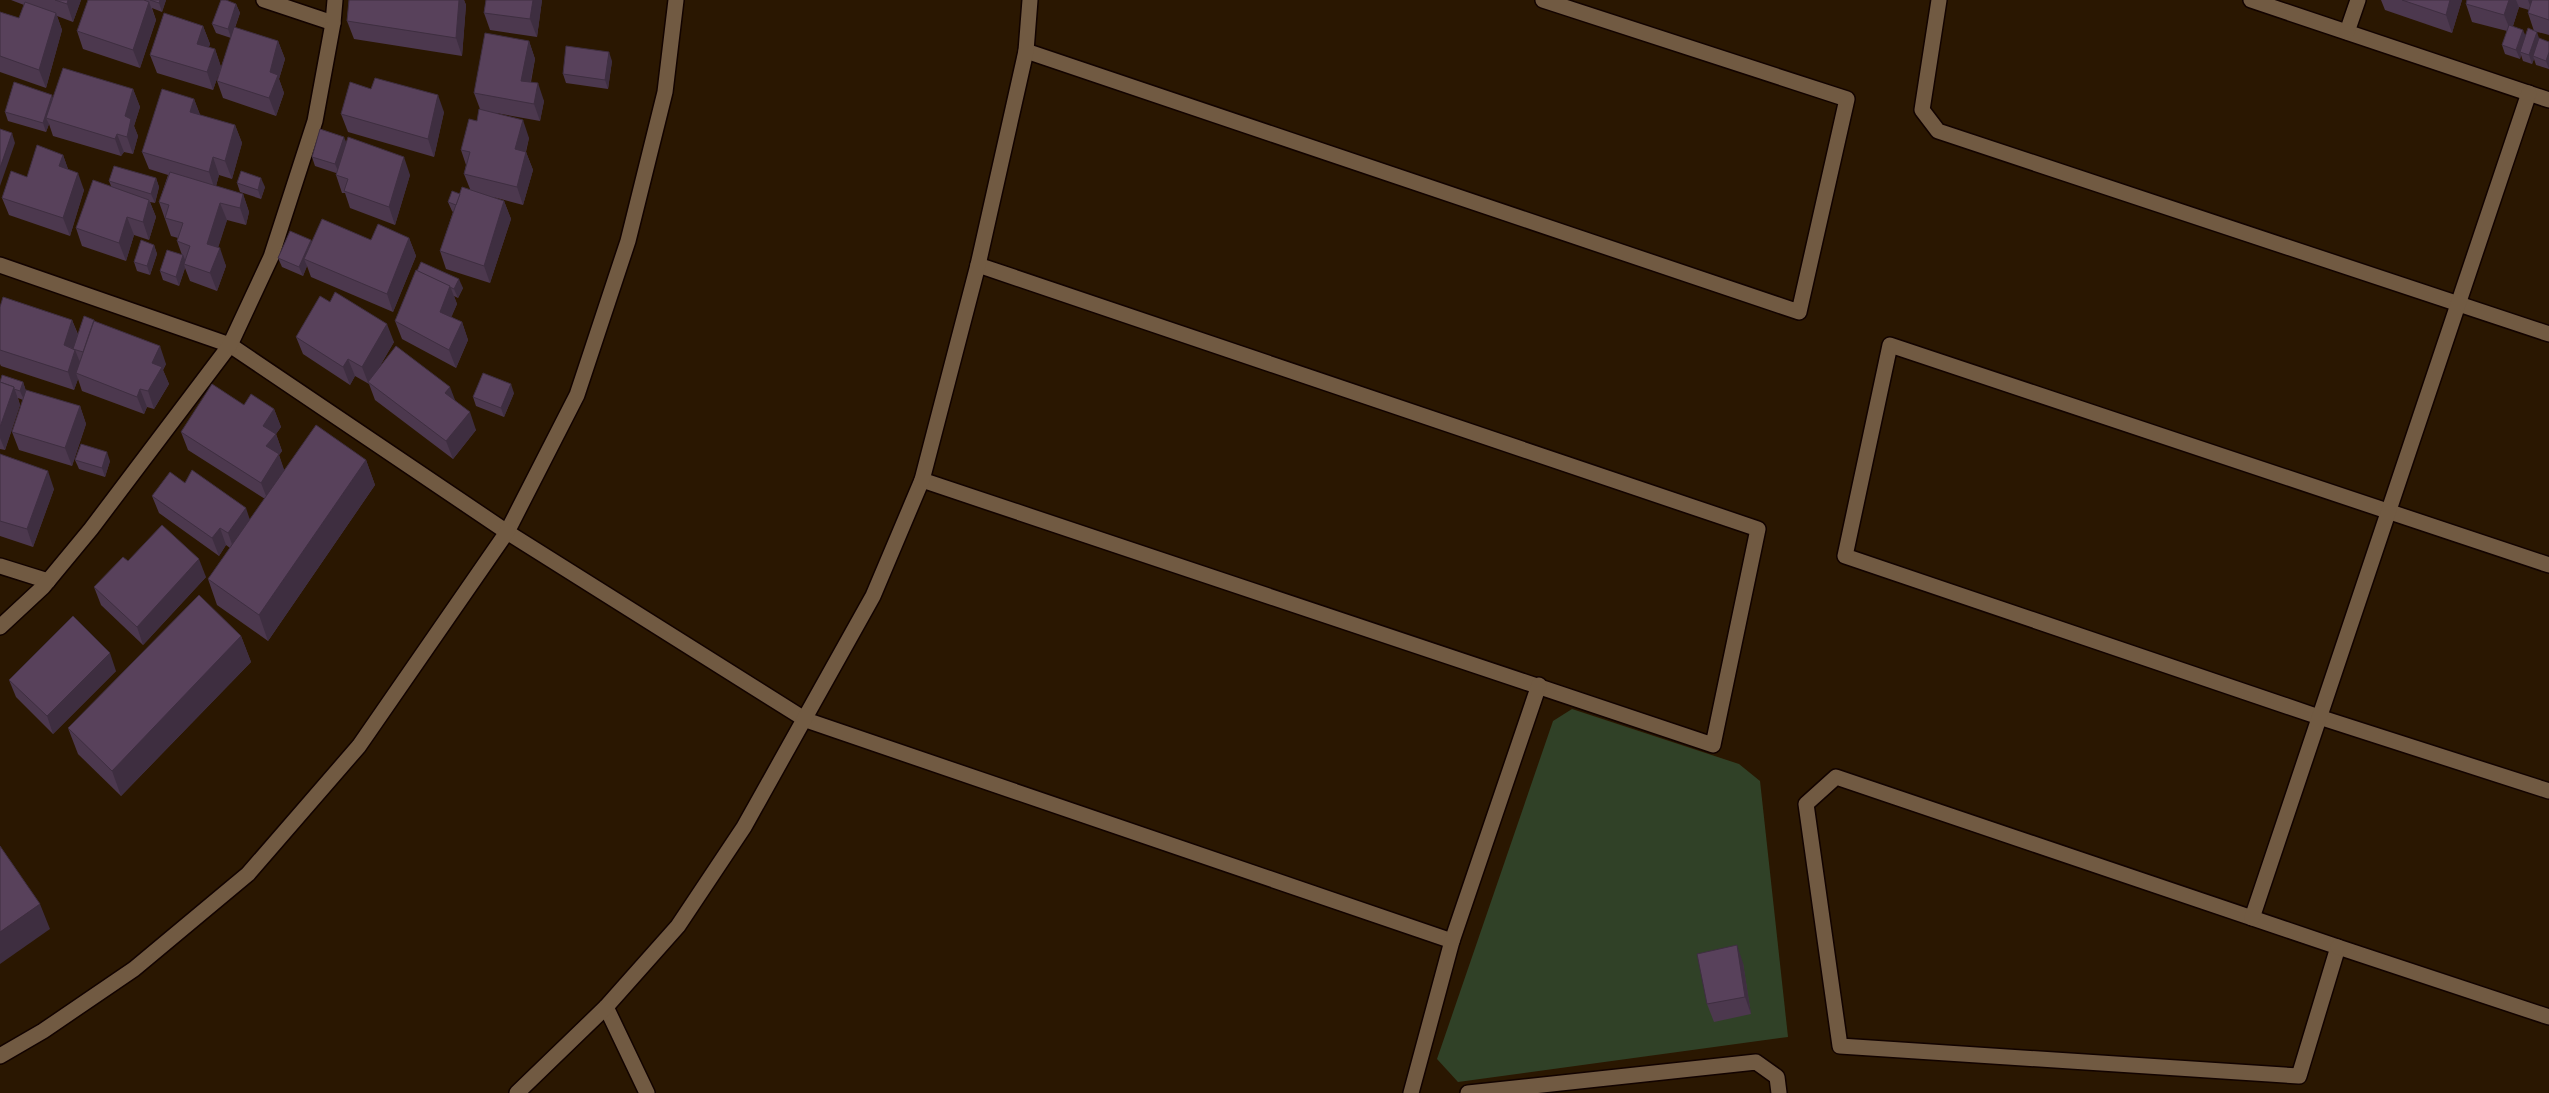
<svg xmlns="http://www.w3.org/2000/svg" width="2549" height="1093" viewBox="0 0 2549 1093" font-family="'Public Sans',sans-serif">
<style>
.green{fill:#304127}
.lines{fill:none;stroke-linecap:round;stroke-linejoin:round}
.minor-casing{stroke:#120300;stroke-width:18}
.tertiary-casing{stroke:#120300;stroke-width:18}
.minor{stroke:#715a42;stroke-width:15}
.tertiary{stroke:#715a42;stroke-width:15}
.wall{fill:#4c384e}
.shaded-wall{fill:#3e2e40}
.building{fill:#58415b;stroke:#3e2e40}
</style>
<rect width="100%" height="100%" fill="#2a1701"/>
<polygon class="green" points="1572,709 1739,764 1760,781 1788,1037 1458,1082 1437,1059 1553,721"/>
<g class="lines">
<g class="minor-casing">
<g id="minor">
<polyline points="264,0 333,23"/>
<polyline points="1939,0 1922,110 1938,131 2549,334"/>
<polyline points="2251,0 2549,100"/>
<polyline points="2347,32 2358,0"/>
<polyline points="1026,51 1799,312 1847,99 1543,0"/>
<polyline points="0,265 230,345 507,532 806,720 1452,941"/>
<polyline points="922,480 1713,745 1758,529 978,265"/>
<polyline points="2549,565 1890,345 1845,556 2319,717 2549,791"/>
<polyline points="0,566 48,581"/>
<polyline points="0,627 43,587 91,529 230,345 271,257 315,121 333,23 335,0"/>
<polygon points="1836,777 2338,947 2299,1076 1840,1046 1806,804"/>
<polyline points="2252,918 2529,93"/>
<polyline points="2338,947 2549,1017"/>
<polyline points="606,1007 647,1093"/>
<polyline points="517,1093 606,1007 678,926 744,827 873,596 922,480 978,265 1026,51 1030,0"/>
<polyline points="1411,1093 1452,941 1539,685"/>
<polyline points="1468,1093 1756,1062 1777,1077 1779,1093"/>
</g>
</g>
<g class="tertiary-casing">
<polyline id="tertiary" points="0,1056 43,1031 134,969 248,874 359,746 507,532 577,395 628,241 665,92 676,0"/>
</g>
<use href="#minor" class="minor"/>
<use href="#tertiary" class="tertiary"/>
</g>
<g class="wall">
<polygon points="11,0 81,0 73,22 57,16 62,30 46,88 0,72 0,12 19,18 24,5"/>
<polygon points="145,0 166,0 162,12 152,8 156,20 140,68 83,49 77,31 146,1"/>
<polygon points="349,0 464,0 466,5 462,56 354,39 347,21"/>
<polygon points="486,0 542,0 537,37 490,30 484,13"/>
<polygon points="2381,0 2462,0 2452,33 2385,10"/>
<polygon points="2467,0 2549,0 2549,35 2534,31 2528,13 2529,10 2519,7 2513,26 2525,36 2540,39 2549,42 2549,69 2536,65 2534,59 2532,64 2523,61 2521,55 2520,59 2505,54 2502,45 2507,31 2472,22 2466,4"/>
<polygon points="236,4 240,13 235,28 278,41 285,59 279,79 284,93 276,116 223,98 217,81 219,73 213,90 157,73 150,55 203,26 210,44 209,47 215,49 221,67 231,38 216,33 212,24"/>
<polygon points="529,41 535,59 531,82 544,101 540,121 496,113 529,138 526,152 533,170 523,205 493,197 504,201 511,219 490,283 446,269 440,251 453,212 452,211 448,202 460,194 470,189 464,174 466,165 461,150 477,121 480,109 474,93"/>
<polygon points="612,61 608,89 566,83 563,74"/>
<polygon points="133,89 140,107 134,126 138,136 133,154 124,152 121,156 53,136 49,124 46,132 8,121 5,112 53,98"/>
<polygon points="371,89 444,112 434,157 348,132 341,114"/>
<polygon points="194,99 200,115 235,125 242,143 232,179 219,175 216,186 243,194 249,212 246,225 227,220 218,247 226,266 217,291 190,281 185,268 179,286 163,280 160,271 182,255 177,241 178,238 171,236 159,202 168,175 149,169 142,152"/>
<polygon points="346,142 410,175 395,225 350,208 345,193 342,193 336,175 336,173 315,166 312,157"/>
<polygon points="63,155 68,169 84,190 70,236 9,215 2,198 27,177"/>
<polygon points="156,178 159,187 155,203 150,202 156,217 149,240 134,235 126,261 82,246 76,228 111,186 109,181"/>
<polygon points="237,183 265,187 261,199 240,192"/>
<polygon points="409,238 416,256 393,312 311,277 307,266 303,276 282,267 278,258 311,240 312,242"/>
<polygon points="154,245 157,254 150,275 137,271 134,262"/>
<polygon points="416,270 463,288 458,298 454,296 457,304 451,317 462,322 468,340 456,368 402,339 395,321"/>
<polygon points="330,302 394,342 377,371 455,401 476,430 453,459 375,400 369,384 355,376 350,385 303,354 296,337"/>
<polygon points="0,307 72,320 78,334 94,320 95,322 166,364 163,370 169,384 154,409 147,407 144,414 82,391 78,379 74,390 1,366 0,364"/>
<polygon points="0,381 23,382 26,391 80,406 86,424 72,466 19,450 12,432 23,400 18,398 20,405 5,450 0,449"/>
<polygon points="514,393 504,417 476,406 473,397"/>
<polygon points="244,405 274,409 281,427 276,434 282,451 279,455 284,471 366,460 375,485 268,641 217,605 208,579 230,548 226,545 219,556 159,513 152,496 185,483 250,519 265,499 188,450 181,432"/>
<polygon points="0,454 54,489 33,547 0,536"/>
<polygon points="75,460 110,461 105,477 79,469"/>
<polygon points="128,561 206,577 143,645 101,605 94,587"/>
<polygon points="241,636 251,662 121,796 78,754 68,728"/>
<polygon points="116,671 53,734 16,697 9,680"/>
<polygon points="1743,963 1751,1014 1714,1022 1707,1004"/>
</g>
<g class="shaded-wall">
<polygon points="68,0 81,0 73,22 67,4"/>
<polygon points="160,0 166,0 162,12 159,3"/>
<polygon points="459,0 464,0 466,5 462,56 456,38"/>
<polygon points="533,0 542,0 537,37 530,19"/>
<polygon points="2450,0 2462,0 2452,33 2446,15"/>
<polygon points="2509,0 2516,0 2519,7 2511,32 2504,15"/>
<polygon points="2528,0 2535,0 2532,11"/>
<polygon points="149,2 156,20 140,68 133,50"/>
<polygon points="236,4 240,13 231,38 228,29"/>
<polygon points="56,13 62,30 46,88 39,70"/>
<polygon points="203,26 210,44 203,62 197,44"/>
<polygon points="2523,30 2527,39 2520,52 2521,55 2520,59 2516,50"/>
<polygon points="2537,32 2540,41 2533,56 2534,59 2532,64 2529,55"/>
<polygon points="278,41 285,59 279,79 284,93 276,116 269,98 270,72"/>
<polygon points="529,41 535,59 527,99 521,81"/>
<polygon points="215,49 221,67 213,90 207,72"/>
<polygon points="609,52 612,61 608,89 605,80"/>
<polygon points="2549,52 2549,69 2546,61"/>
<polygon points="538,83 544,101 540,121 534,104"/>
<polygon points="133,89 140,107 134,126 138,136 133,154 127,137 125,116"/>
<polygon points="52,95 55,104 46,118 49,124 46,132 43,123"/>
<polygon points="438,95 444,112 434,157 428,139"/>
<polygon points="194,99 201,117 190,112"/>
<polygon points="523,120 529,138 522,166 515,149"/>
<polygon points="235,125 242,143 232,179 225,161"/>
<polygon points="12,133 15,143 0,186 0,168"/>
<polygon points="117,134 124,152 121,156 115,139"/>
<polygon points="344,137 348,146 339,173 335,164"/>
<polygon points="526,152 533,170 523,205 517,187"/>
<polygon points="63,155 69,172 59,166"/>
<polygon points="213,157 219,175 215,190 209,172"/>
<polygon points="404,157 410,175 395,225 389,207"/>
<polygon points="78,173 84,190 70,236 63,218"/>
<polygon points="156,178 159,187 155,203 151,194"/>
<polygon points="261,178 265,187 261,199 258,190"/>
<polygon points="243,194 249,212 246,225 240,208"/>
<polygon points="149,200 156,217 149,240 143,222"/>
<polygon points="504,201 511,219 490,283 484,266"/>
<polygon points="220,203 227,220 214,261 207,244"/>
<polygon points="127,217 134,235 126,261 119,243"/>
<polygon points="409,238 416,256 393,312 387,294"/>
<polygon points="311,240 314,249 304,259 307,266 303,276 299,267"/>
<polygon points="154,245 157,254 150,275 147,266"/>
<polygon points="220,248 226,266 217,291 210,273"/>
<polygon points="183,255 187,264 184,264 185,268 179,286 176,277"/>
<polygon points="459,279 463,288 458,298 454,289"/>
<polygon points="450,286 457,304 446,330 440,312"/>
<polygon points="72,320 79,338 75,349 64,345"/>
<polygon points="462,322 468,340 456,368 449,350"/>
<polygon points="387,324 394,342 370,383 368,382 369,385 362,367"/>
<polygon points="160,346 166,364 163,370 169,384 154,409 148,391 152,363"/>
<polygon points="75,350 82,367 76,373 78,379 74,390 68,372"/>
<polygon points="348,359 355,376 350,385 343,367"/>
<polygon points="23,382 26,391 24,400 20,391"/>
<polygon points="511,384 514,393 504,417 501,408"/>
<polygon points="14,387 20,405 5,450 0,438 0,427"/>
<polygon points="450,387 457,405 445,393"/>
<polygon points="140,389 147,407 144,414 137,397"/>
<polygon points="80,406 86,424 72,466 65,448"/>
<polygon points="274,409 281,427 276,434 282,451 279,455 285,472 268,501 261,483 266,446 263,426"/>
<polygon points="470,412 476,430 453,459 446,441"/>
<polygon points="107,452 110,461 105,477 102,468"/>
<polygon points="366,460 375,485 268,641 259,615"/>
<polygon points="48,471 54,489 33,547 27,529"/>
<polygon points="246,508 252,526 234,550 228,533"/>
<polygon points="220,528 226,545 219,556 212,538"/>
<polygon points="199,559 206,577 143,645 137,627"/>
<polygon points="241,636 251,662 121,796 112,771"/>
<polygon points="110,653 116,671 53,734 47,716"/>
<polygon points="40,904 50,929 0,964 0,932"/>
<polygon points="1737,945 1743,963 1751,1014 1745,997"/>
</g>
<g class="building">
<polygon points="55,0 68,0 67,4"/>
<polygon points="88,0 144,0 149,2 133,50 77,31"/>
<polygon points="150,0 160,0 159,3"/>
<polygon points="221,0 226,0 236,4 228,29 212,24"/>
<polygon points="349,0 459,0 456,38 347,21"/>
<polygon points="486,0 533,0 530,19 484,13"/>
<polygon points="2402,0 2450,0 2446,15"/>
<polygon points="2467,0 2509,0 2504,15 2466,4"/>
<polygon points="2532,0 2549,0 2549,20 2528,13"/>
<polygon points="25,2 56,13 39,70 0,56 0,12 19,18"/>
<polygon points="164,13 203,26 197,44 215,49 207,72 150,55"/>
<polygon points="2509,25 2523,30 2516,50 2502,45"/>
<polygon points="234,27 278,41 270,72 278,75 269,98 217,81"/>
<polygon points="2528,28 2537,32 2529,55 2520,52"/>
<polygon points="485,33 529,41 521,81 538,83 534,104 474,93"/>
<polygon points="2539,38 2549,42 2549,52 2546,61 2533,56"/>
<polygon points="566,46 609,52 605,80 563,74"/>
<polygon points="63,68 133,89 125,116 131,119 127,137 117,134 115,139 46,118"/>
<polygon points="375,78 438,95 428,139 341,114 350,82 371,89"/>
<polygon points="14,82 52,95 43,123 5,112"/>
<polygon points="162,89 194,99 190,112 235,125 225,161 213,157 209,172 142,152"/>
<polygon points="479,109 523,120 515,149 526,152 517,187 464,174 470,152 461,150 469,119 477,121"/>
<polygon points="0,129 12,133 0,168"/>
<polygon points="320,129 344,137 335,164 312,157"/>
<polygon points="348,137 404,157 389,207 344,191 348,179 336,175"/>
<polygon points="37,145 63,155 59,166 78,173 63,218 2,198 11,171 27,177"/>
<polygon points="114,166 156,178 151,194 109,181"/>
<polygon points="241,171 261,178 258,190 237,183"/>
<polygon points="170,172 243,194 240,208 220,203 207,244 220,248 210,273 184,264 190,246 177,241 183,223 165,218 169,205 159,202"/>
<polygon points="93,180 149,200 143,222 127,217 119,243 76,228"/>
<polygon points="462,187 504,201 484,266 440,251"/>
<polygon points="452,191 460,194 456,205 448,202"/>
<polygon points="322,219 371,240 378,224 409,238 387,294 304,259"/>
<polygon points="290,231 311,240 299,267 278,258"/>
<polygon points="141,240 154,245 147,266 134,262"/>
<polygon points="167,250 183,255 176,277 160,271"/>
<polygon points="421,262 459,279 454,289 417,271"/>
<polygon points="416,270 450,286 440,312 462,322 449,350 395,321"/>
<polygon points="335,292 387,324 362,367 348,359 343,367 296,337 320,296 330,302"/>
<polygon points="3,297 72,320 64,345 75,350 68,372 0,350 0,307"/>
<polygon points="84,316 94,320 83,352 73,349"/>
<polygon points="94,321 160,346 152,363 162,367 148,391 140,389 137,397 76,373"/>
<polygon points="396,346 450,387 445,393 470,412 446,441 368,382"/>
<polygon points="483,373 511,384 501,408 473,397"/>
<polygon points="2,375 23,382 20,391 14,389 14,387 0,382"/>
<polygon points="0,382 14,387 0,427"/>
<polygon points="212,384 244,405 251,394 274,409 263,426 276,434 266,446 279,454 261,483 181,432"/>
<polygon points="26,390 80,406 65,448 12,432"/>
<polygon points="316,425 366,460 259,615 208,579"/>
<polygon points="81,444 107,452 102,468 75,460"/>
<polygon points="0,454 48,471 27,529 0,521"/>
<polygon points="192,470 246,508 228,533 220,528 212,538 152,496 170,472 185,483"/>
<polygon points="162,525 199,559 137,627 94,587 123,557 128,561"/>
<polygon points="199,595 241,636 112,771 68,728"/>
<polygon points="73,616 110,653 47,716 9,680"/>
<polygon points="0,846 40,904 0,932"/>
<polygon points="1737,945 1745,997 1707,1004 1697,954"/>
</g>
</svg>
